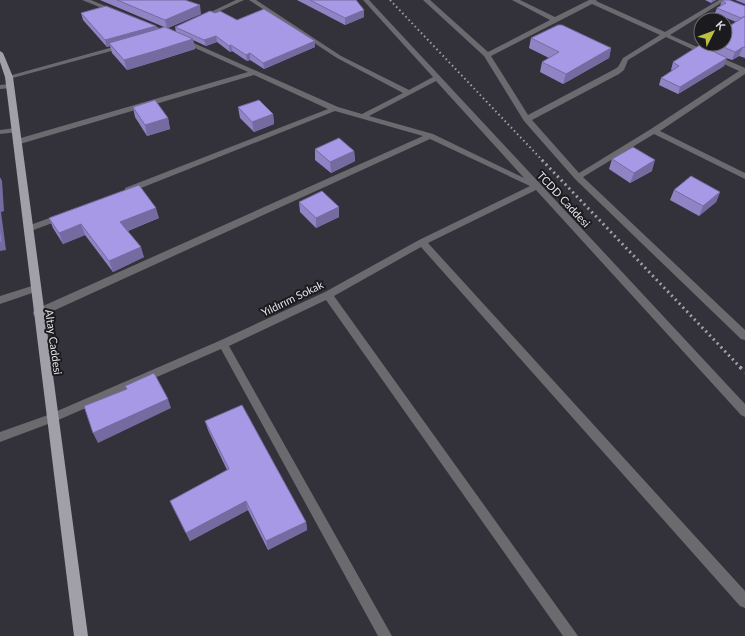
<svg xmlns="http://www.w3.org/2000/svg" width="745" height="636" viewBox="0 0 745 636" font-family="Lato,sans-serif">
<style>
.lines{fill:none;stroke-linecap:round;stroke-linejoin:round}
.minor{fill:#6b6a6f;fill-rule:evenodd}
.major{fill:#a1a0a9;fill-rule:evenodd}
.rail-far2{stroke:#a2a1a8;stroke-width:2;stroke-dasharray:1.5 3;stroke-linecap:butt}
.rail-far1{stroke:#a2a1a8;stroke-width:3;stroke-dasharray:2 3.5;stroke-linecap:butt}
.rail{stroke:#a2a1a8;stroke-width:3.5;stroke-dasharray:2.5 5;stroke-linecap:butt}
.wall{fill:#9084c5}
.shaded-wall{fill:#756ba0}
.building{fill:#a799e5;stroke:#756ba0}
.labels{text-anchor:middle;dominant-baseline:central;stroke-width:4;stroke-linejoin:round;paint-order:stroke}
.street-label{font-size:11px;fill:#e1e1e6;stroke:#1b1a1e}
</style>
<rect width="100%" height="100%" fill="#33323b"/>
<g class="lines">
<g class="minor">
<polygon points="82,0 91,0 117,11 112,12"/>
<polygon points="236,0 244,0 203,19 198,18"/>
<path d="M 249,0 L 256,0 L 341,56 L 409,90 L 433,77 L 363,0 L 369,0 L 745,404 L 745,417 L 741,415 L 536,190 L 428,243 L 745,591 L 745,608 L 740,606 L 421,247 L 334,296 L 578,636 L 563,636 L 326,300 L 229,346 L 392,636 L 378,636 L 221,349 L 56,421 L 0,442 L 0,432 L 48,415 L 219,341 L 325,292 L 419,240 L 530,186 L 430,139 L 42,316 L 34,316 L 33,313 L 34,310 L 423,136 L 335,111 L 131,192 L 125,192 L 125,188 L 328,109 L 254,75 L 20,144 L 14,144 L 13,142 L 14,140 L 248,72 L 142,24 L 142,22 L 144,21 L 338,107 L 362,114 L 403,93 L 337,58 ZM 436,81 L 524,178 L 433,134 L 369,116 Z"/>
<path d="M 423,0 L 430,0 L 488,52 L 550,20 L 512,0 L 520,0 L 555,17 L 589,0 L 597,0 L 596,1 L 665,32 L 719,0 L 726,0 L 670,35 L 745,68 L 745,74 L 660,131 L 745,173 L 745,179 L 654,134 L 583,177 L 745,330 L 745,340 L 741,339 L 575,179 L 524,121 L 484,56 ZM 592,4 L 660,35 L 623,58 L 618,67 L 613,70 L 528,115 L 491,56 ZM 666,37 L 739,71 L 651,129 L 579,173 L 532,120 L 619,74 L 624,70 L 628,60 Z"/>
<polygon points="124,44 127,46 126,47 9,79 5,77"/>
<polygon points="9,84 12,84 12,88 0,89 0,85"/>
<polygon points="15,128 18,128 18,132 0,134 0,130"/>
<polygon points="63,213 67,216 66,218 28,232 24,229 25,227"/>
<polygon points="35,285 38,287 40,289 38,291 0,304 0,296"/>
</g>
<polygon class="major" points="0,51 3,53 13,77 88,636 74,636 5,77 0,62"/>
<polyline class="rail-far2" points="390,0 543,161"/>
<polyline class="rail-far1" points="542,160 741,368"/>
<polyline class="rail" points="740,367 745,373"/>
</g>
<g class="wall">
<polygon points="100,0 185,0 201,14 168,28 176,32 175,27 237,20 315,47 264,69 250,60 247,61 232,51 230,52 217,42 206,46 193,40 195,49 157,61 127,70 112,53 110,46 107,47 83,20 81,13 156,26 157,29 164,27"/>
<polygon points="297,0 356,0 364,10 364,17 345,25"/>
<polygon points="705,0 716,0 711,3"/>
<polygon points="735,0 745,0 745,4"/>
<polygon points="722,1 745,6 745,58 739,56 732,60 726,58 724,66 678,94 659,85 661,78 672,71 671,70 673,62 705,48 706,44 725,44 736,22 715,13 717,8 720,6"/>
<polygon points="531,38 611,48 609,58 563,84 540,72 542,62 549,58 529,48"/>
<polygon points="133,107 168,118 170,129 147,136 135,117"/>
<polygon points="238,107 273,114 274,124 254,132 240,118"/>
<polygon points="315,149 354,151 355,161 331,173 315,160"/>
<polygon points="612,159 652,171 630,183 609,169"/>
<polygon points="674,190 720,192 716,202 699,216 670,200"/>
<polygon points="299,202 339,217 316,228 300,212"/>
<polygon points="49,218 159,218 128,231 144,257 113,272 85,235 63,244 53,228"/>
<polygon points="205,421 306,522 307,530 268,550 248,510 190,541 170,501 227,470 208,430"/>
</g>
<g class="shaded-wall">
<polygon points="712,0 716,0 711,3"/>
<polygon points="200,5 201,14 167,28 165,20"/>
<polygon points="364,10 364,17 345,25 345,18"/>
<polygon points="156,26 157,33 109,43 110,46 107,47 105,40"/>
<polygon points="216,36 217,42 206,46 204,40"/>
<polygon points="193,39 195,49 157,61 127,70 124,60"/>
<polygon points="315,41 315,47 264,69 263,63"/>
<polygon points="231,45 232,51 230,52 229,46"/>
<polygon points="743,47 739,56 732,60 735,52"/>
<polygon points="611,48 609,58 563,84 566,74"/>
<polygon points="250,53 250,60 247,61 246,55"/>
<polygon points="727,58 724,66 678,94 680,87"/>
<polygon points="273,114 274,124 254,132 252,122"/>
<polygon points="168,118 170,129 147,136 145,125"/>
<polygon points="354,151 355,161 331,173 330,162"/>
<polygon points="655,160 652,171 630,183 634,173"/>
<polygon points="0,177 2,181 4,211 1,212 6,250 0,251"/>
<polygon points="720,192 716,202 699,216 703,206"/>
<polygon points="339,207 339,217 316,228 316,218"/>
<polygon points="156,208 159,218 124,232 120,222"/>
<polygon points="81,224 85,235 63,244 59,233"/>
<polygon points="141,247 144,257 113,272 109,261"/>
<polygon points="168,399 171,408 98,443 93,433"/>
<polygon points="246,501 248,510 190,541 186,533"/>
<polygon points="306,522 307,530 268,550 266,541"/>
</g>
<g class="building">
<polygon points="117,0 185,0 200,5 165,20"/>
<polygon points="310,0 356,0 364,10 345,18"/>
<polygon points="724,0 729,0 745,6 745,16 741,18 717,8 726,3 722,1"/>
<polygon points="106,6 156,26 105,40 81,13"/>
<polygon points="264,9 315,41 263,63 250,53 246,55 231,45 229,46 216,36 204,40 175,27 210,11 215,13 220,11 237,20"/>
<polygon points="745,16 745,48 743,47 735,52 717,44 725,44 725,29"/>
<polygon points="558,25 562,25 611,48 566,74 542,62 559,52 531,38"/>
<polygon points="165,27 193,39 155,51 124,60 109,43"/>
<polygon points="700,45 727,58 680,87 661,78 679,66 673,62"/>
<polygon points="155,100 168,118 145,125 133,107"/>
<polygon points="259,100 273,114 252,122 238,107"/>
<polygon points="339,138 354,151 330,162 315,149"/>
<polygon points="633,147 655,160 634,173 612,159"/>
<polygon points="691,176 720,192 703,206 674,190"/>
<polygon points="139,185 156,208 120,222 141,247 109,261 81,224 59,233 49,218"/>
<polygon points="322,191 339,207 316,218 299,202"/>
<polygon points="0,227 2,242 0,242"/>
<polygon points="154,373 168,399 93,433 84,406 127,389 125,386"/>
<polygon points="242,405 306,522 266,541 246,501 186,533 170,501 229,469 205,421"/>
</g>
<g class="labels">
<g class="street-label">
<text transform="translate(564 199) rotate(47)">TCDD Caddesi</text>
<text transform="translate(292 298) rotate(-26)">Yıldırım Sokak</text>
<text transform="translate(54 342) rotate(82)">Altay Caddesi</text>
</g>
</g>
<g transform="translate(713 32) rotate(48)"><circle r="19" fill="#1b1a1e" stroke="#6a6a6e"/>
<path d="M0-3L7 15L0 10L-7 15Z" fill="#bcbf44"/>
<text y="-6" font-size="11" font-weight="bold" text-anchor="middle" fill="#e1e1e6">K</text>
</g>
</svg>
